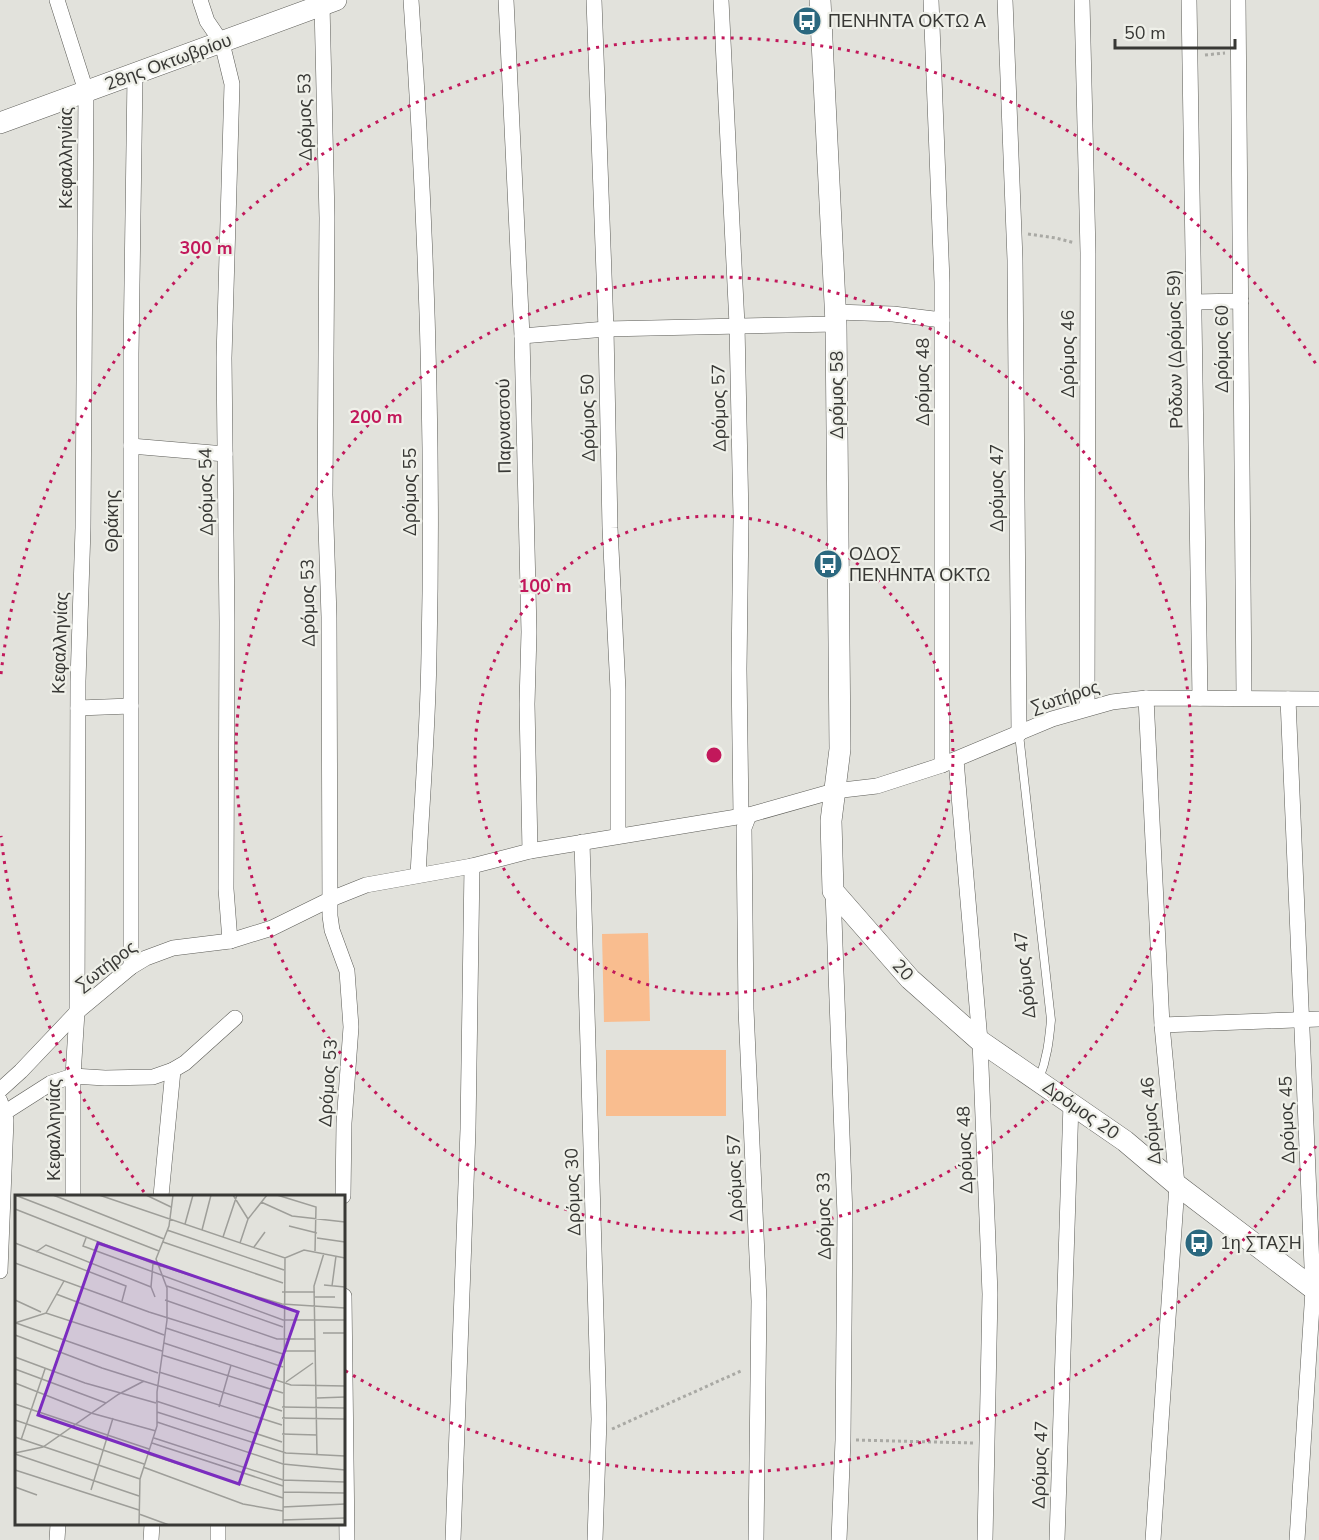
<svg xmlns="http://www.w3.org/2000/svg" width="1319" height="1540" viewBox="0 0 1319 1540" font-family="'Nunito Sans',sans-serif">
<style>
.grass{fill:#f9bd8f}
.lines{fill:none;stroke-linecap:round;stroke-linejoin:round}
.lane-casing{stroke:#5c5c57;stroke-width:9}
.street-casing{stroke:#5c5c57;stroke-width:16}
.secondary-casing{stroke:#5c5c57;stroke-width:22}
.path{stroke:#a9a9a4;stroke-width:3;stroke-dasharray:3 3;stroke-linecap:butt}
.lane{stroke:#fff;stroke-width:8}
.street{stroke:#fff;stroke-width:15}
.secondary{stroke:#fff;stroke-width:21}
.ring{fill:none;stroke:#c2185b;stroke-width:3;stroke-dasharray:3 6}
.labels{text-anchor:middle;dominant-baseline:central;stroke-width:4.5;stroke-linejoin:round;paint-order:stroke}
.poi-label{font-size:18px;fill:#383835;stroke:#eff0e9;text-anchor:start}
.street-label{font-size:18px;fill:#383835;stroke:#eff0e9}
.inset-road{fill:none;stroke:#9e9e99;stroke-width:1.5}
.view{fill:#7b2cbf;fill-opacity:0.15;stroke:#7b2cbf;stroke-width:3}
.inset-edge{fill:none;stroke:#383835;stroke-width:3}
.centre{fill:#c2185b;stroke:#eff0e9;stroke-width:3}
.ring-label{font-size:18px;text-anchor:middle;font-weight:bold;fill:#c2185b;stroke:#eff0e9;stroke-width:4.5;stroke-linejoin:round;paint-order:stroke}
</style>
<rect width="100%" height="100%" fill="#e2e2dc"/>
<g class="grass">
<polygon points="648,933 650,1021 604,1022 602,934"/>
<rect x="606" y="1050" width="120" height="66"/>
</g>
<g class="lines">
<g class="lane-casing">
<path id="lane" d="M 1019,734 L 1051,1020 C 1049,1041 1047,1059 1039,1079"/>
</g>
<g class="street-casing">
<g id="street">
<polyline points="57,0 86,91 83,528 78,681 77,1012 73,1076 73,1196"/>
<polyline points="200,0 207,21 222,43 232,84 224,358 227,622 226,889 230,941"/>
<path d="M 411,0 C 426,217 434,436 429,653 C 428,727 422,801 418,875"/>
<polyline points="506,0 522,336 529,632 527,704 530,851"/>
<polyline points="594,0 606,329 610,528 618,690 618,835"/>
<polyline points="721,0 737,325 741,518 739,669 741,816"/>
<polyline points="931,0 942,282 942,765"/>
<polyline points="1005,0 1015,260 1019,734"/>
<polyline points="1082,0 1088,253 1087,708"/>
<polyline points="1189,0 1200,698"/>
<polyline points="1238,0 1244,697"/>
<polyline points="322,4 327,218 325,495 329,617 330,916 332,930 347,971 351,1027 344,1123 343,1196"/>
<polyline points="1194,302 1241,301"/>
<polyline points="836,312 893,314 942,320"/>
<polyline points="522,336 606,329 836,324"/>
<polyline points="131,446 225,454"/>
<polyline points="1146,698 1162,1025 1177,1185 1153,1540"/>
<polyline points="1288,699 1313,1290 1297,1540"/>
<polyline points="78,708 131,706"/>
<polyline points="956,760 980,1041 990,1294 985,1540"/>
<polyline points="749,815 744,828 746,1009 759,1301 756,1540"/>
<polyline points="582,842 599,1419 595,1540"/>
<polyline points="833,891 845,1216 843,1440 839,1540"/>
<polyline points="131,967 131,354 135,75"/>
<polyline points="1162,1025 1319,1019"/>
<polyline points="0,1090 21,1071 77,1012 131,967 146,958 173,948 230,941 272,928 331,899 366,885 472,866 530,851 749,815 834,791 877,786 942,765 1052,719 1112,702 1146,698 1319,699"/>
<polyline points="0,1101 6,1120 0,1271"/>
<polyline points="4,1113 51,1083 73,1076 105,1078 153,1077 173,1070 185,1063 235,1018"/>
<polyline points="161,1196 173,1070"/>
<polyline points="344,1296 347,1540"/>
<polyline points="57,1540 58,1524"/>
<polyline points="151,1540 152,1524"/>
<polyline points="218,1540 218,1524"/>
<polyline points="453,1540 468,1129 472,866"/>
<polyline points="1057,1540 1071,1103"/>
</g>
</g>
<g class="secondary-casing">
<g id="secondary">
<polyline points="820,0 836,324 840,749 831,821 833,891 910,979 980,1041 1125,1141 1177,1185 1319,1293"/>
<polyline points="0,123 336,0"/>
</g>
</g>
<g class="path">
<polyline points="1205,55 1225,53"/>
<polyline points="1028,234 1056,238 1075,243"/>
<polyline points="612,1429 743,1370"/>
<polyline points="856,1440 973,1443"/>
</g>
<use href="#lane" class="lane"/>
<use href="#street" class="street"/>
<use href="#secondary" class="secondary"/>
</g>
<g class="ring">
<circle cx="714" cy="755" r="239"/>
<circle cx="714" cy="755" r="478"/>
<path d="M1316 1146A718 718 0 0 1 344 1370M144 1192A718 718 0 0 1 1 836M1 674A718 718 0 0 1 1316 364"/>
</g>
<defs>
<g id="bus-disc" transform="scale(1.5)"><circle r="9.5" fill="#2b687f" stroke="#eff0e9"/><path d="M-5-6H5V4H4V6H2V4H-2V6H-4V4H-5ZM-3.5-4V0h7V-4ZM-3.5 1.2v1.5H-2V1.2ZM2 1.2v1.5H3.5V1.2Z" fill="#fff"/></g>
</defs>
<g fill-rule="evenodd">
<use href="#bus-disc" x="807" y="21"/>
<use href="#bus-disc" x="828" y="564"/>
<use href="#bus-disc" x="1199" y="1243"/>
</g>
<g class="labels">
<g class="poi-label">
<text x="828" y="21">ΠΕΝΗΝΤΑ ΟΚΤΩ Α</text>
<text x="849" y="554">ΟΔΟΣ<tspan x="849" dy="21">ΠΕΝΗΝΤΑ ΟΚΤΩ</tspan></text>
<text x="1220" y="1243">1η ΣΤΑΣΗ</text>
</g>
<g class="street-label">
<text transform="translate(168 62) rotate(-20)">28ης Οκτωβρίου</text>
<text transform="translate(305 117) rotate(-91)">Δρόμος 53</text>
<text transform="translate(66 158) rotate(-90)">Κεφαλληνίας</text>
<text transform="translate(1175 349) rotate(-91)">Ρόδων (Δρόμος 59)</text>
<text transform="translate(1222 349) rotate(-90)">Δρόμος 60</text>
<text transform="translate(1068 354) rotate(-90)">Δρόμος 46</text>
<text transform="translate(923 382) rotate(-90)">Δρόμος 48</text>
<text transform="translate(837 395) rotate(-90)">Δρόμος 58</text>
<text transform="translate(719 408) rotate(-91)">Δρόμος 57</text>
<text transform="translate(588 418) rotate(-91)">Δρόμος 50</text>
<text transform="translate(504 426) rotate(-91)">Παρνασσού</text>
<text transform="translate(997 488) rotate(-90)">Δρόμος 47</text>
<text transform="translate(206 492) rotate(-91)">Δρόμος 54</text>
<text transform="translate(410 492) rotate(-90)">Δρόμος 55</text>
<text transform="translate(112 521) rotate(-90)">Θράκης</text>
<text transform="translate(308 603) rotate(-91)">Δρόμος 53</text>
<text transform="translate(60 643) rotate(-88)">Κεφαλληνίας</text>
<text transform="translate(1065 697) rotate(-18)">Σωτήρος</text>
<text transform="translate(106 966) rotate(-37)">Σωτήρος</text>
<text transform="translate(903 970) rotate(48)">20</text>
<text transform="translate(1025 975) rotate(-96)">Δρόμος 47</text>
<text transform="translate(328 1083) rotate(-86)">Δρόμος 53</text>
<text transform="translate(1081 1110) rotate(35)">Δρόμος 20</text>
<text transform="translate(1287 1120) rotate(-92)">Δρόμος 45</text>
<text transform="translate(1151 1121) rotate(-95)">Δρόμος 46</text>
<text transform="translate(54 1130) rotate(-90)">Κεφαλληνίας</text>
<text transform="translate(965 1150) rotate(-92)">Δρόμος 48</text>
<text transform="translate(735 1178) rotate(-92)">Δρόμος 57</text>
<text transform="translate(573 1192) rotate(-92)">Δρόμος 30</text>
<text transform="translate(824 1216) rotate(-91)">Δρόμος 33</text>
<text transform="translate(1040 1465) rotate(-88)">Δρόμος 47</text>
</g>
</g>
<g transform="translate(15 1195)">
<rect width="330" height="330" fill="#e2e2dc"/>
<path class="inset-road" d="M 0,0 L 144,56M 38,0 L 149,44M 84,0 L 270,63 L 289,55 L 330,63M 131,0 L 156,12M 218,0 L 233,24M 262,0 L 301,12 L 300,56M 246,7 L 277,21 L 330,27M 0,14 L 137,68 L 243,102 L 267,109 L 330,113M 170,29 L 178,0M 274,31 L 302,38M 152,35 L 269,75M 187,35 L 196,0M 208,42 L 222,0M 71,43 L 68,51 L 268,125 L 330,125M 302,43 L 330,47M 148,47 L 268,88M 0,48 L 111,91 L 107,106M 225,48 L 233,24 L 252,0M 239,52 L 250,37M 21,57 L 31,50 L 136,92M 0,68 L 134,117 L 268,159M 138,68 L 136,92 L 140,102M 309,90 L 330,92M 152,91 L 268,132M 317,91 L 321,61M 267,97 L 300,97M 41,99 L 149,140M 300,102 L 320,102M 0,105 L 26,117M 150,105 L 262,144 L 300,144M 31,118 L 49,86M 0,128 L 31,118 L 147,156M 1,128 L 143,178M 151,133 L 268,172M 308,138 L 330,138M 0,140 L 87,173 L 267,230M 149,148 L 276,190 L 330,191M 268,156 L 301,156M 147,160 L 268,198M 0,162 L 70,188 L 141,208M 0,174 L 91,208M 144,177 L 267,216M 271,187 L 298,168M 0,188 L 76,218 L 141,236M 302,203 L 330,202M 141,206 L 267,247M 0,209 L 134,254M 204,212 L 216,170M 267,212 L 330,213M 142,217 L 271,258 L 330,261M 267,223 L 330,224M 0,225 L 129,269M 142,227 L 268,269 L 330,275M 267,239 L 302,240M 0,242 L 125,284M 139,243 L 268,285 L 330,287M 6,245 L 30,174M 137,248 L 268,291M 0,258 L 28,252 L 104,199 L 129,186M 0,259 L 124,301M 133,259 L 268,303M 302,260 L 299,91 L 309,58M 128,272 L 228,309 L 268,316M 0,275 L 124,315M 0,292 L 22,300M 76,295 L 98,223M 268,297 L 330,298M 268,312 L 330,309M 124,319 L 154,330M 268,325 L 330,323M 124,330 L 125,284 L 142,231 L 142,197 L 152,125 L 152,93 L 141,64 L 154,31 L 158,0M 268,330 L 270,63"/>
<path class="view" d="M 83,48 L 283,117 L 224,289 L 23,220 Z"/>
<rect width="330" height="330" class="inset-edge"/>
</g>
<circle cx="714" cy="755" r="9" class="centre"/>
<g class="ring-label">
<text x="206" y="254">300 m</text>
<text x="376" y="423">200 m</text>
<text x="545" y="592">100 m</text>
</g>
<path d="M1115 39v9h120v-9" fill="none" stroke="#383835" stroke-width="3"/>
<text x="1124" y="39" font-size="18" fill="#383835" stroke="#eff0e9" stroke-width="4.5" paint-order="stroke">50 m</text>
</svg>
